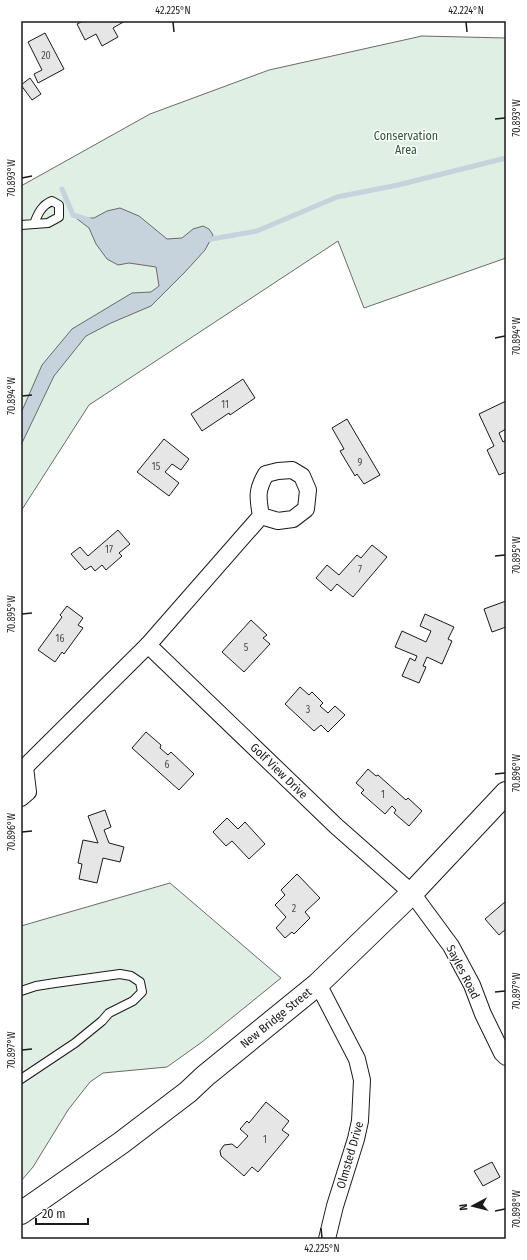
<svg xmlns="http://www.w3.org/2000/svg" width="527" height="1260" viewBox="0 0 527 1260" font-family="'Fira Sans Condensed',sans-serif">
<style>
.green{fill:#e0efe3;stroke:#6a6a6a}
.water{fill:#c6d2dc;stroke:#6a6a6a}
.lines{fill:none;stroke-linecap:round;stroke-linejoin:round}
.stream{stroke:#c6d2dc;stroke-width:5}
.building{fill:#e6e6e6;stroke:#1a1a1a}
.lane-casing{stroke:#1a1a1a;stroke-width:10}
.street-casing{stroke:#1a1a1a;stroke-width:18}
.secondary-casing{stroke:#1a1a1a;stroke-width:24}
.lane{stroke:#fff;stroke-width:8}
.street{stroke:#fff;stroke-width:16}
.secondary{stroke:#fff;stroke-width:22}
.ticks{fill:none;stroke:#1a1a1a;stroke-width:1.5}
.labels{text-anchor:middle;dominant-baseline:central;stroke-width:3;stroke-linejoin:round;paint-order:stroke}
.number-label{font-size:10px;fill:#4d4d4d}
.park-label{font-size:12px;fill:#2b5a34;stroke:#fff}
.street-label{font-size:12px;fill:#1a1a1a;stroke:#fff}
.neatline{fill:none;stroke:#1a1a1a;stroke-width:1.5}
.ticks-label{font-size:10px;text-anchor:middle;fill:#1a1a1a}
</style>
<rect width="100%" height="100%" fill="#fff"/>
<g class="green">
<polygon points="422,36 506,38 506,258 364,308 338,241 89,405 21,511 21,186 150,114 269,70"/>
<polygon points="170,883 281,978 202,1042 167,1067 103,1073 90,1082 68,1110 33,1167 21,1181 21,926"/>
</g>
<polygon class="water" points="120,208 139,216 167,239 182,238 193,229 203,226 209,229 213,235 205,250 185,272 151,306 111,323 86,336 54,376 21,445 21,413 42,365 72,329 132,293 151,292 159,286 156,267 129,263 118,265 107,259 96,244 89,228 76,218 94,218 107,211"/>
<g class="lines">
<g class="stream">
<polyline points="62,189 73,215 89,220"/>
<polyline points="206,240 257,231 337,197 398,185 506,158"/>
</g>
</g>
<g class="building">
<polygon points="83,21 125,21 113,28 118,37 102,46 96,34 85,40 77,24"/>
<polygon points="45,33 64,69 38,83 34,74 42,70 28,42"/>
<polygon points="30,78 41,94 32,100 21,85"/>
<polygon points="243,379 255,398 230,415 229,413 202,431 191,414"/>
<polygon points="506,401 506,429 499,433 503,442 506,440 506,472 499,475 487,450 494,446 479,414"/>
<polygon points="347,419 380,475 364,484 357,474 355,476 340,451 344,449 332,428"/>
<polygon points="164,439 189,459 181,470 172,464 165,472 179,483 169,496 137,472"/>
<polygon points="118,530 130,544 119,553 122,556 106,570 102,565 95,571 91,566 85,570 71,554 80,547 88,556"/>
<polygon points="372,545 387,557 353,597 337,584 331,591 316,578 327,565 339,575 357,555 361,558"/>
<polygon points="506,601 506,627 492,632 484,609"/>
<polygon points="67,606 83,618 78,625 83,628 64,654 62,652 55,662 38,650 62,617 60,615"/>
<polygon points="425,614 454,627 448,639 452,641 442,664 427,657 423,666 426,667 419,683 402,676 410,658 415,661 417,656 395,647 402,631 426,642 431,631 420,626"/>
<polygon points="251,620 267,635 263,638 270,644 244,672 222,652"/>
<polygon points="300,687 309,695 312,692 323,703 320,706 328,713 335,706 345,715 328,732 321,725 314,731 285,704"/>
<polygon points="146,732 161,745 160,748 168,755 171,752 194,774 179,790 132,748"/>
<polygon points="368,769 376,776 378,775 406,800 408,798 422,811 409,826 394,813 396,810 392,806 385,814 361,793 364,790 356,783"/>
<polygon points="105,810 111,827 104,830 109,843 124,847 120,862 103,858 97,883 79,879 82,864 78,863 83,840 98,843 88,816"/>
<polygon points="227,818 238,829 245,822 265,844 249,859 232,841 226,846 213,832"/>
<polygon points="297,874 320,898 305,912 310,918 294,934 292,932 285,938 276,928 286,917 275,905 285,895 281,890"/>
<polygon points="506,901 506,929 499,935 485,919"/>
<polygon points="266,1102 289,1121 282,1130 289,1135 258,1172 252,1167 244,1176 221,1156 220,1151 224,1145 232,1144 237,1148 248,1136 240,1129 247,1121 249,1123"/>
<polygon points="492,1162 500,1177 483,1186 474,1171"/>
</g>
<g class="lines">
<g class="lane-casing">
<g id="lane">
<path d="M 21,225 L 48,223 L 59,217 L 59,205 L 52,201 C 42,205 38,213 34,224"/>
<polyline points="21,991 36,986 55,983 120,974 131,976 140,982 142,992 133,1001 109,1013 102,1021 75,1043 21,1079"/>
</g>
</g>
<g class="street-casing">
<g id="street">
<path d="M 148,645 L 261,516 C 258,498 256,491 266,474 L 278,471 L 292,470 L 302,476 L 308,490 L 306,509 L 293,519 L 278,521 L 261,516"/>
<polyline points="25,767 148,645 336,826 412,893 451,946 472,985 483,1014 502,1053 506,1057"/>
<polyline points="21,798 28,792 25,767"/>
<polyline points="318,984 357,1059 362,1080 360,1121 356,1139 335,1206 327,1239"/>
</g>
</g>
<g class="secondary-casing">
<polyline id="secondary" points="21,1213 121,1143 188,1092 205,1076 318,984 412,893 506,793"/>
</g>
<use href="#lane" class="lane"/>
<use href="#street" class="street"/>
<use href="#secondary" class="secondary"/>
</g>
<path class="ticks" d="M 173,22 L 174,32M 466,22 L 467,32M 495,119 L 505,118M 22,178 L 32,176M 495,338 L 505,336M 22,396 L 32,395M 495,556 L 505,555M 22,614 L 32,613M 495,774 L 505,773M 22,832 L 32,831M 495,992 L 505,991M 22,1050 L 32,1049M 495,1211 L 505,1209M 321,1228 L 322,1238"/>
<g class="labels">
<g class="number-label">
<text x="46" y="56">20</text>
<text x="225" y="405">11</text>
<text x="360" y="463">9</text>
<text x="156" y="467">15</text>
<text x="109" y="550">17</text>
<text x="360" y="570">7</text>
<text x="60" y="639">16</text>
<text x="246" y="648">5</text>
<text x="308" y="710">3</text>
<text x="167" y="765">6</text>
<text x="383" y="795">1</text>
<text x="294" y="909">2</text>
<text x="265" y="1140">1</text>
</g>
<g class="park-label">
<text x="406" y="136">Conservation<tspan x="406" dy="14">Area</tspan></text>
</g>
<g class="street-label">
<text transform="translate(279 771) rotate(44)">Golf View Drive</text>
<text transform="translate(463 972) rotate(63)">Sayles Road</text>
<text transform="translate(276 1018) rotate(-39)">New Bridge Street</text>
<text transform="translate(350 1155) rotate(-74)">Olmsted Drive</text>
</g>
</g>
<rect width="527" height="1260" fill="none" stroke="#ffffff" stroke-width="44"/>
<g transform="translate(473 1206) rotate(263)" stroke="#ffffff" stroke-width="3" paint-order="stroke">
<path d="M0-3L7 15L0 10L-7 15Z" fill="#1a1a1a"/>
<text y="-6" font-size="11" font-weight="bold" text-anchor="middle" fill="#1a1a1a">N</text>
</g>
<path d="M36 1218v6h52v-6" fill="none" stroke="#1a1a1a" stroke-width="2"/>
<text x="42" y="1218" font-size="12" fill="#1a1a1a" stroke="#ffffff" stroke-width="3" paint-order="stroke">20 m</text>
<rect x="22" y="22" width="483" height="1216" class="neatline"/>
<g class="ticks-label">
<text x="173" y="14">42.225°N</text>
<text x="466" y="14">42.224°N</text>
<text transform="translate(516 118) rotate(-90)" y="4">70.893°W</text>
<text transform="translate(11 178) rotate(-90)" y="4">70.893°W</text>
<text transform="translate(516 336) rotate(-90)" y="4">70.894°W</text>
<text transform="translate(11 396) rotate(-90)" y="4">70.894°W</text>
<text transform="translate(516 555) rotate(-90)" y="4">70.895°W</text>
<text transform="translate(11 614) rotate(-90)" y="4">70.895°W</text>
<text transform="translate(516 773) rotate(-90)" y="4">70.896°W</text>
<text transform="translate(11 832) rotate(-90)" y="4">70.896°W</text>
<text transform="translate(516 991) rotate(-90)" y="4">70.897°W</text>
<text transform="translate(11 1050) rotate(-90)" y="4">70.897°W</text>
<text transform="translate(516 1209) rotate(-90)" y="4">70.898°W</text>
<text x="322" y="1252">42.225°N</text>
</g>
</svg>
